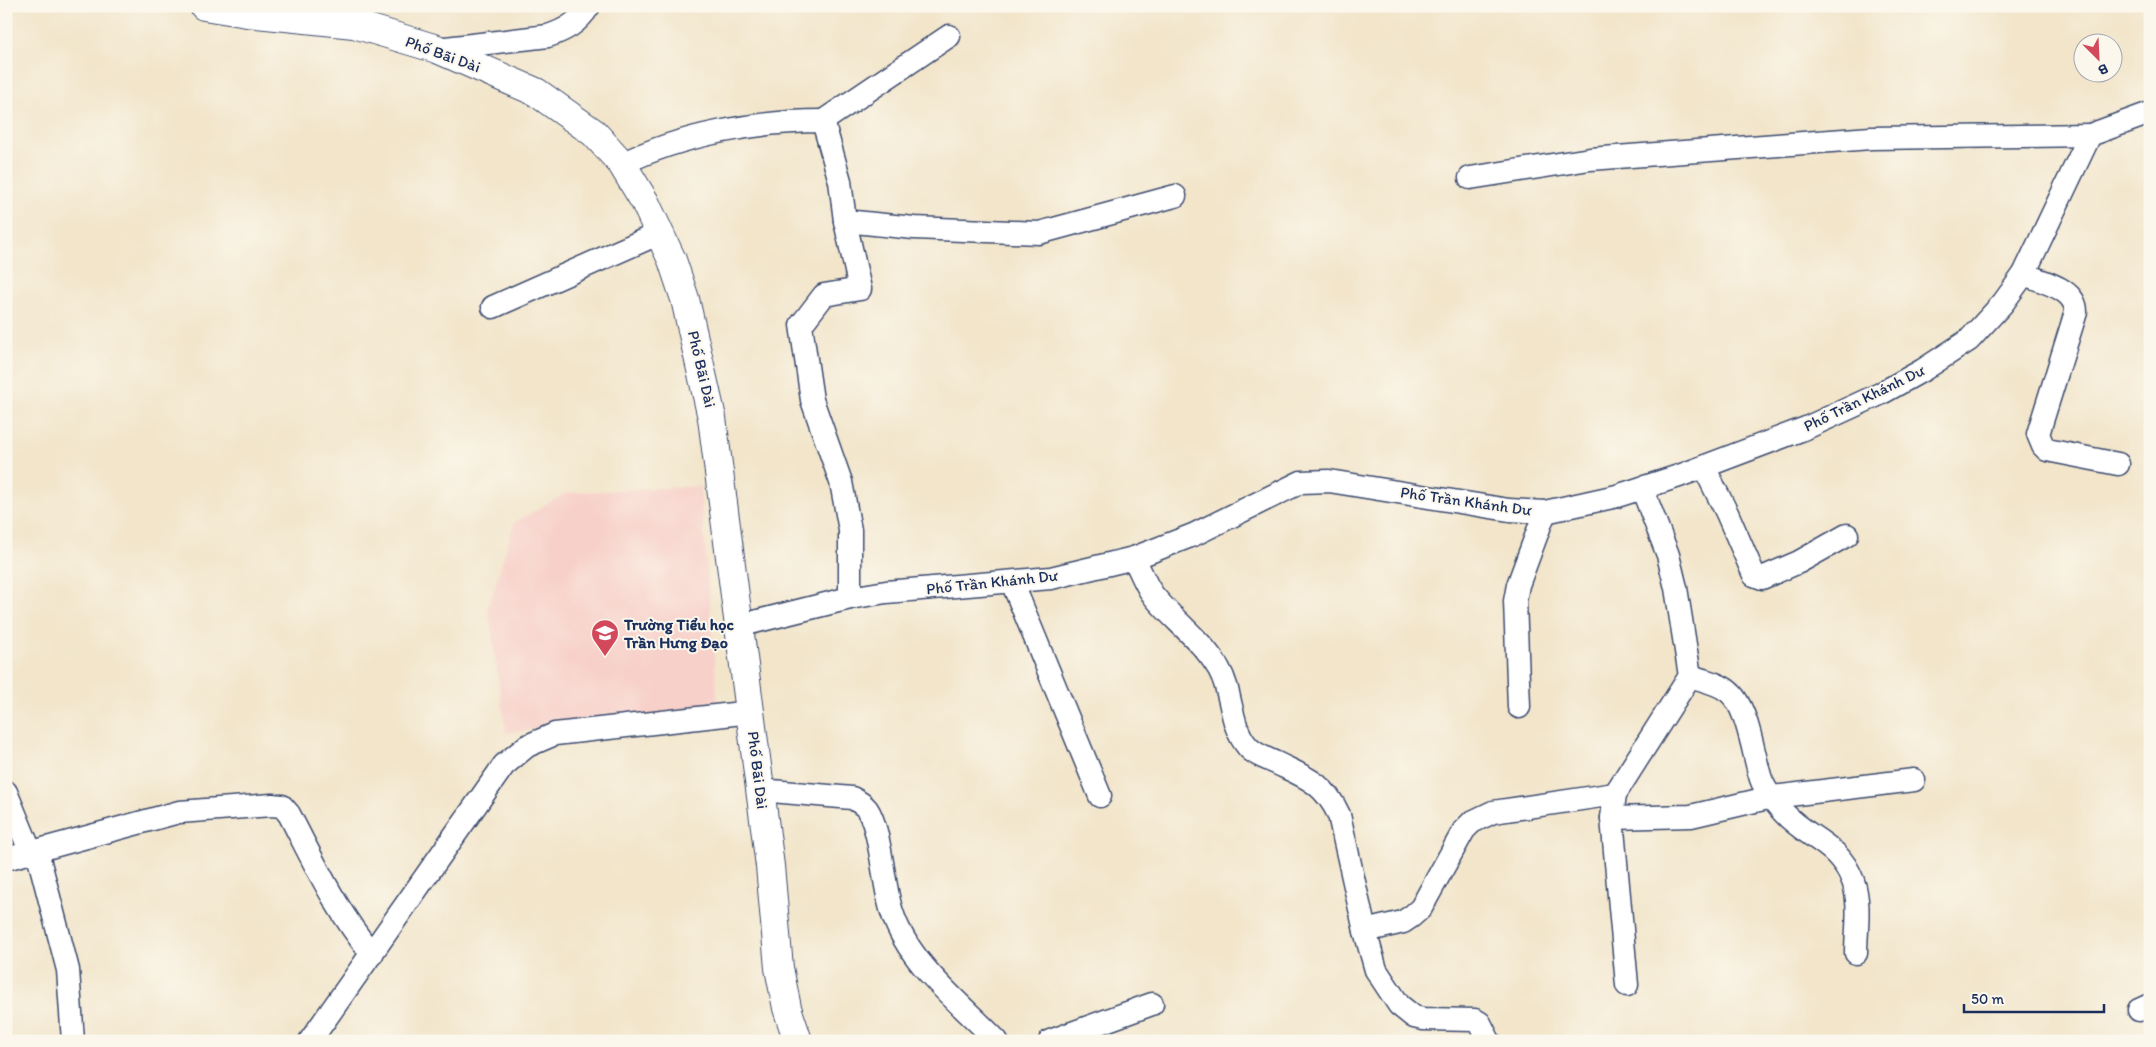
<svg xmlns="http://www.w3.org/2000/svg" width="2156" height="1047" viewBox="0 0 2156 1047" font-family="Itim,sans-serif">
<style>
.built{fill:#f7d0c9}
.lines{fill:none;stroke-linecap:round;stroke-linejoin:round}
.street-casing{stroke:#3b4a6e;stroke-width:25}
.secondary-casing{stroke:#3b4a6e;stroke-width:30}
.street{stroke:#fff;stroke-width:22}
.secondary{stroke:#fff;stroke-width:28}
.labels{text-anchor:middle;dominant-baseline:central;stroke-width:4;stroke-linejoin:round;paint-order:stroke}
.street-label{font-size:16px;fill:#1b2f5e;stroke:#fbf7ec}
.poi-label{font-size:16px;font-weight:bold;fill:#1b2f5e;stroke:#fbf7ec;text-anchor:start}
</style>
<rect width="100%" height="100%" fill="#fbf7ec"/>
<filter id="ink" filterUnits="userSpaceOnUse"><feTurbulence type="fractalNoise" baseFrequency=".02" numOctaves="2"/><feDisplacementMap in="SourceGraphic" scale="10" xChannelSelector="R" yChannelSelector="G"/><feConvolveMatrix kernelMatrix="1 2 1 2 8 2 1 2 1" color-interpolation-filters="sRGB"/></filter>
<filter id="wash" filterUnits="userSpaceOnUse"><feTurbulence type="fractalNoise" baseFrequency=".0096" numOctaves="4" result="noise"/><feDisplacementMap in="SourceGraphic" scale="20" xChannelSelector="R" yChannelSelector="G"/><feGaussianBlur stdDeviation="1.12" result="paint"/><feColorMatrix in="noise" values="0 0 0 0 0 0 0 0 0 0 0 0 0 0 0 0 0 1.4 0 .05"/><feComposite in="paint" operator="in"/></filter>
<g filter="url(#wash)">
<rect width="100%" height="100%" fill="#f2e5ca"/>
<polygon class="built" points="700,486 718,706 506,733 488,608 514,523 566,493"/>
</g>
<g filter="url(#ink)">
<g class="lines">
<g class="street-casing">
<g id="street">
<path d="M 437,49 L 548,36 C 566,30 578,23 589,6"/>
<polyline points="823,121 949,36"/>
<path d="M 622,164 C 680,135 758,121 823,121 L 840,181 L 845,221 L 914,228 L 1039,233 L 1175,196"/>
<polyline points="1470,178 1590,159 1871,138 2090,135"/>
<polyline points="845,221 860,289 824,295 801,325 812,400 841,482 850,530 850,598"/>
<path d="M 2024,274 C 2042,282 2076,288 2076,312 L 2038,434 L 2043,446 L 2047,450 L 2118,464"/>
<polyline points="493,307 660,233"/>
<polyline points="1704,467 1727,513 1754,575 1762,578 1799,562 1847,535"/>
<path d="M 1134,558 C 1140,570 1145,584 1153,595 C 1174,621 1202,640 1219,669 C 1233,693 1229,726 1248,747 C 1254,754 1265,758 1274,762 C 1305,777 1324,782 1339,815 L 1365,931 L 1376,970 L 1399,1005 L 1414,1017 L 1423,1019 L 1475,1020 L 1480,1023 L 1489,1041"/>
<polyline points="1012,582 1100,796"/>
<polyline points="738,626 850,598 886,592 1051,578 1134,558 1193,535 1301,482 1329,481 1509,510 1545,512 1617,496 1679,476 1806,428 1880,394 1923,370 1969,340 2003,303 2024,274 2090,135 2150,113"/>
<path d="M 1690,676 C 1702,680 1718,683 1728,691 C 1748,706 1753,755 1761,779 C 1765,790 1776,804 1784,813 C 1809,840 1838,842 1853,881 C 1861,903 1856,931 1856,953"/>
<polyline points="1519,707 1515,601 1518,585 1545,512"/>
<path d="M 760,790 L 852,798 C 858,801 863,804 867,809 C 881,829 883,886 892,912 C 908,963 960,1003 997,1041"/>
<polyline points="6,792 31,853"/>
<polyline points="1612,818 1691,816 1772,797 1914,780"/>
<polyline points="37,851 68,970 73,1041"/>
<path d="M 6,859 L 179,812 L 272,805 L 282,806 L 289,814 C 314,862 337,912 372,954"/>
<polyline points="1365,931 1403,922 1412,916 1421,908 1464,830 1472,822 1493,812 1615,794"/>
<polyline points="1627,985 1612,818 1615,794 1690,676 1676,588 1668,555 1642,488"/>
<polyline points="2139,1010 2150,1005"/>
<polyline points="310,1041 504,765 527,746 555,734 751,712"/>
<polyline points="1050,1041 1152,1004"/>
</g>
</g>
<g class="secondary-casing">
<polyline id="secondary" points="204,6 247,13 354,24 437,49 536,92 594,133 622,164 645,202 672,260 685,299 712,418 770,866 779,968 787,1008 798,1041"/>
</g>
<use href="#street" class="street"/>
<use href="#secondary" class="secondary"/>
</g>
</g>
<defs>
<g id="school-pin" transform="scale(1.4375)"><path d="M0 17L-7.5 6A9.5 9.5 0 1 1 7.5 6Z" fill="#d1495b" stroke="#fbf7ec"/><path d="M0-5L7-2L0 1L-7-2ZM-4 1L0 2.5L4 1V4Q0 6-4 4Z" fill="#fff"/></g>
</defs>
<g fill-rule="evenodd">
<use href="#school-pin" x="605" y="633"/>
</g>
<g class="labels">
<g class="street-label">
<text transform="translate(443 54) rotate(20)">Phố Bãi Dài</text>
<text transform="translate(702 369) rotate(77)">Phố Bãi Dài</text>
<text transform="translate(1864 398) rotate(-26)">Phố Trần Khánh Dư</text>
<text transform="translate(1466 501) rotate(8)">Phố Trần Khánh Dư</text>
<text transform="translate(992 582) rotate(-6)">Phố Trần Khánh Dư</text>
<text transform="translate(758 770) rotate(83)">Phố Bãi Dài</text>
</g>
<g class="poi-label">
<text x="624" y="624">Trường Tiểu học<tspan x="624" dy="18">Trần Hưng Đạo</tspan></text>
</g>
</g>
<rect width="2156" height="1047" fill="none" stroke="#fbf7ec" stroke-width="25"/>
<g transform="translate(2098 58) rotate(156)"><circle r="24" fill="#fbf7ec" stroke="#a1a7b3"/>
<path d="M0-4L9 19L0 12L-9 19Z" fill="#d1495b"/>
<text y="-8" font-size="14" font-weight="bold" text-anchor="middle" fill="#1b2f5e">B</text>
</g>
<path d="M1964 1004v8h140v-8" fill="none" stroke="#1b2f5e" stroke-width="2.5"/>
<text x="1971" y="1004" font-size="15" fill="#1b2f5e" stroke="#fbf7ec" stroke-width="4" paint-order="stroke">50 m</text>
</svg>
